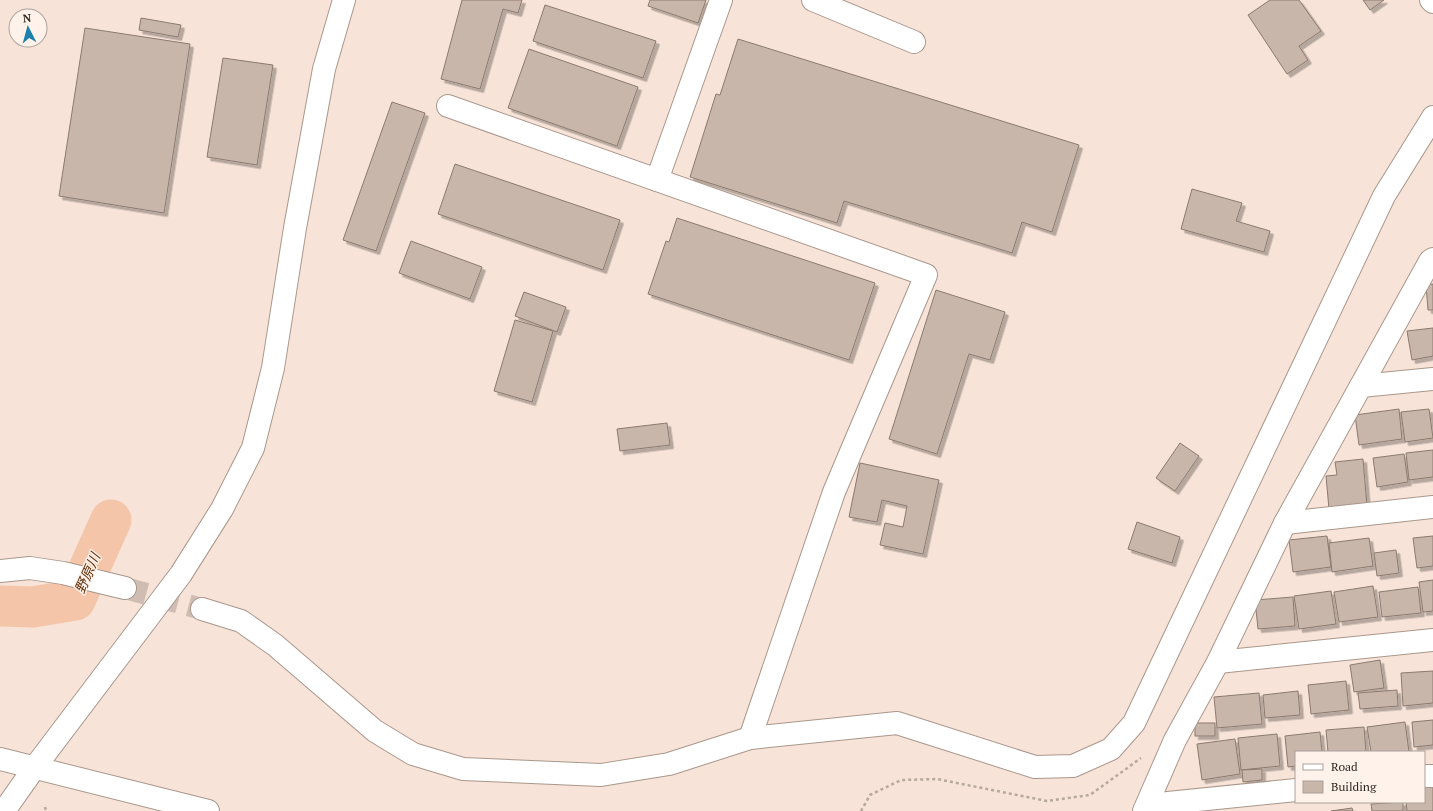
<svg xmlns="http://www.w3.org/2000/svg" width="1433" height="811" viewBox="0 0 1433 811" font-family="'PT Serif','Noto Sans JP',serif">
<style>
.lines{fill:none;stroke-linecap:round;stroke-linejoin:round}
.river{stroke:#f4c5a8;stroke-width:41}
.building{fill:#c9b6aa;stroke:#8b7a6f;filter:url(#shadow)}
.minor-tunnel{stroke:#cfbdb3;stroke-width:22;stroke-dasharray:22 11;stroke-linecap:butt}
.minor-casing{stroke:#aa978c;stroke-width:24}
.tertiary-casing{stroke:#aa978c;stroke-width:24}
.path{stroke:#b7a89e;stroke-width:2.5;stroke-dasharray:3 3;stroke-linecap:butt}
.minor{stroke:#fff;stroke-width:22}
.tertiary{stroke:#fff;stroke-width:22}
.labels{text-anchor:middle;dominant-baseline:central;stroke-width:3;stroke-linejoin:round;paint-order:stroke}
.water-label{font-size:14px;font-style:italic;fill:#61310c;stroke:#fef2eb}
</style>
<defs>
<filter id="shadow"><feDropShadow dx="3.5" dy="3.5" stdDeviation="0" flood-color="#0004"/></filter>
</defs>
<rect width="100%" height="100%" fill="#f7e3d7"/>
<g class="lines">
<polyline class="river" points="0,606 33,607 75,600 111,520"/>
</g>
<g class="building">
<polygon points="462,0 522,0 518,13 503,9 480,89 441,79"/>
<polygon points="650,0 706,0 698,23 648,6"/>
<polygon points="1270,0 1299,0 1321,31 1299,46 1308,60 1287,74 1248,15"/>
<polygon points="1363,0 1384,0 1370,10"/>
<polygon points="545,5 656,41 643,78 533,41"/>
<polygon points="141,18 181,25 178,37 139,30"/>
<polygon points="85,28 190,44 164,213 59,196"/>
<polygon points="738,39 1079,145 1052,232 1022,222 1012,253 844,201 837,223 690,177 716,94 720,95"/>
<polygon points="529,49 638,87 617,146 508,108"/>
<polygon points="223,58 273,65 257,165 207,157"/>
<polygon points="392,102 425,113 376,251 343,240"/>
<polygon points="455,164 620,220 603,270 438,214"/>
<polygon points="1192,189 1242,203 1236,221 1270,231 1264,252 1181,229"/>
<polygon points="677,218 875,283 849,360 648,294 666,241 669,242"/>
<polygon points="411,241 482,267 470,299 399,273"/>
<polygon points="1433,284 1433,310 1428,310 1426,285"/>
<polygon points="936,290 1005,312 990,360 969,354 937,454 889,439"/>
<polygon points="524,292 566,307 557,332 515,316"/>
<polygon points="515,320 553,331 532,402 494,391"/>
<polygon points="1433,328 1433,356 1412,360 1407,331"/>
<polygon points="1399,409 1402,439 1359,445 1355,415"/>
<polygon points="1429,409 1433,438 1405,442 1401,412"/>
<polygon points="667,423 670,445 620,451 617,429"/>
<polygon points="1180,443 1199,456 1175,491 1156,478"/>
<polygon points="1433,450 1433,477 1409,480 1406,453"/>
<polygon points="1404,454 1408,482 1377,487 1373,458"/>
<polygon points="1363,459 1367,506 1329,509 1326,476 1337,475 1335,462"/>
<polygon points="860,463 939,480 923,554 880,545 885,523 903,527 907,506 882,500 877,522 849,517"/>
<polygon points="1137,522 1180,537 1172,563 1128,549"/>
<polygon points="1327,536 1331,567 1293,572 1289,540"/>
<polygon points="1433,536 1433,566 1417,568 1413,538"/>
<polygon points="1369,538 1373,566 1332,572 1329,543"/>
<polygon points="1396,550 1399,573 1377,576 1374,553"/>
<polygon points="1433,580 1433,611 1423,612 1419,582"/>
<polygon points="1373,586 1378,617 1339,622 1334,592"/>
<polygon points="1418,587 1421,613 1382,617 1379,592"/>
<polygon points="1331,591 1336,624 1299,629 1294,596"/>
<polygon points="1293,597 1295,626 1258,629 1255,600"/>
<polygon points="1380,660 1384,688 1354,692 1350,665"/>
<polygon points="1433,671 1433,703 1403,706 1401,673"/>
<polygon points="1346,681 1349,710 1311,714 1308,685"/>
<polygon points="1397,690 1398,706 1360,709 1358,693"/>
<polygon points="1298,691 1300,715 1265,718 1263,695"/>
<polygon points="1259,693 1262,724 1217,728 1214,697"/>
<polygon points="1433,720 1433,745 1414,747 1412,722"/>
<polygon points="1405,722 1409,752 1371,752 1367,727"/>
<rect x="1195" y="723" width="20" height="13"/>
<polygon points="1364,727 1366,752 1328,752 1326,730"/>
<polygon points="1320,732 1322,752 1296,752 1296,766 1288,767 1285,736"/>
<polygon points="1277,734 1280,766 1241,770 1238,738"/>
<polygon points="1235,739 1240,774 1202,780 1197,744"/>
<polygon points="1262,769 1262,780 1243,782 1242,770"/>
<polygon points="1433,786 1433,811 1407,811 1406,802 1424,802 1424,787"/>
<polygon points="1403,802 1403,811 1372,811 1371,804"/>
<polygon points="1352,808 1353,811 1331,811"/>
</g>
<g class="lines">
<polyline class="minor-tunnel" points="125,588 202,609"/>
<g class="minor-casing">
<g id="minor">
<polyline points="813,0 914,42"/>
<polyline points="448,106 926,275 834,492 750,738"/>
<polyline points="657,180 721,0"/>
<polyline points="1361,386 1433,379"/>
<polyline points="1285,523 1433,507"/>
<polyline points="0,571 30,568 63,573 125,588"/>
<polyline points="202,609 241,621 275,645 375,731 413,754 463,769 601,775 669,764 750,738 897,723 1035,767 1073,766 1111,749 1134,723 1384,196 1433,117"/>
<polyline points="1218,662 1433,640"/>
<polyline points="1424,776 1433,776"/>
<polyline points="1148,805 1296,790"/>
<polyline points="1144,811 1175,740 1218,662 1285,523 1430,261 1433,259"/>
</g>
</g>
<g class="tertiary-casing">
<g id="tertiary">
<polyline points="1431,0 1433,2"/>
<polyline points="0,759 208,811"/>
<polyline points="4,811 35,767 181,574 222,509 253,448 273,368 295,228 324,69 344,0"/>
</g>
</g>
<g class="path">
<polyline points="45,807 46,811"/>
<polyline points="861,811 870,795 901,780 937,779 1047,801 1090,795 1141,758"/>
</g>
<use href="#minor" class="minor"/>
<use href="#tertiary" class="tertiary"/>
</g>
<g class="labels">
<g class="water-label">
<text transform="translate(87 573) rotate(-66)">野原川</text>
</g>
</g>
<rect x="1295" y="751" width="130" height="52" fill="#fef2eb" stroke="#aba19b"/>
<rect x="1303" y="764" width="20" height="6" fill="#ffffff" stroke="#aba19b"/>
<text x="1331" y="771" font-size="12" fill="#2e2722">Road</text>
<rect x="1303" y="781" width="20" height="12" fill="#c9b6aa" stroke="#aba19b"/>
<text x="1331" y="791" font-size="12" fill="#2e2722">Building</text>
<g transform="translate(28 28) rotate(354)"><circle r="19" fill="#fef2eb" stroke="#aba19b"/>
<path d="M0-3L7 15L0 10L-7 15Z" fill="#1d81ac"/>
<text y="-6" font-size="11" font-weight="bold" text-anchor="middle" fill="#2e2722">N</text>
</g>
</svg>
